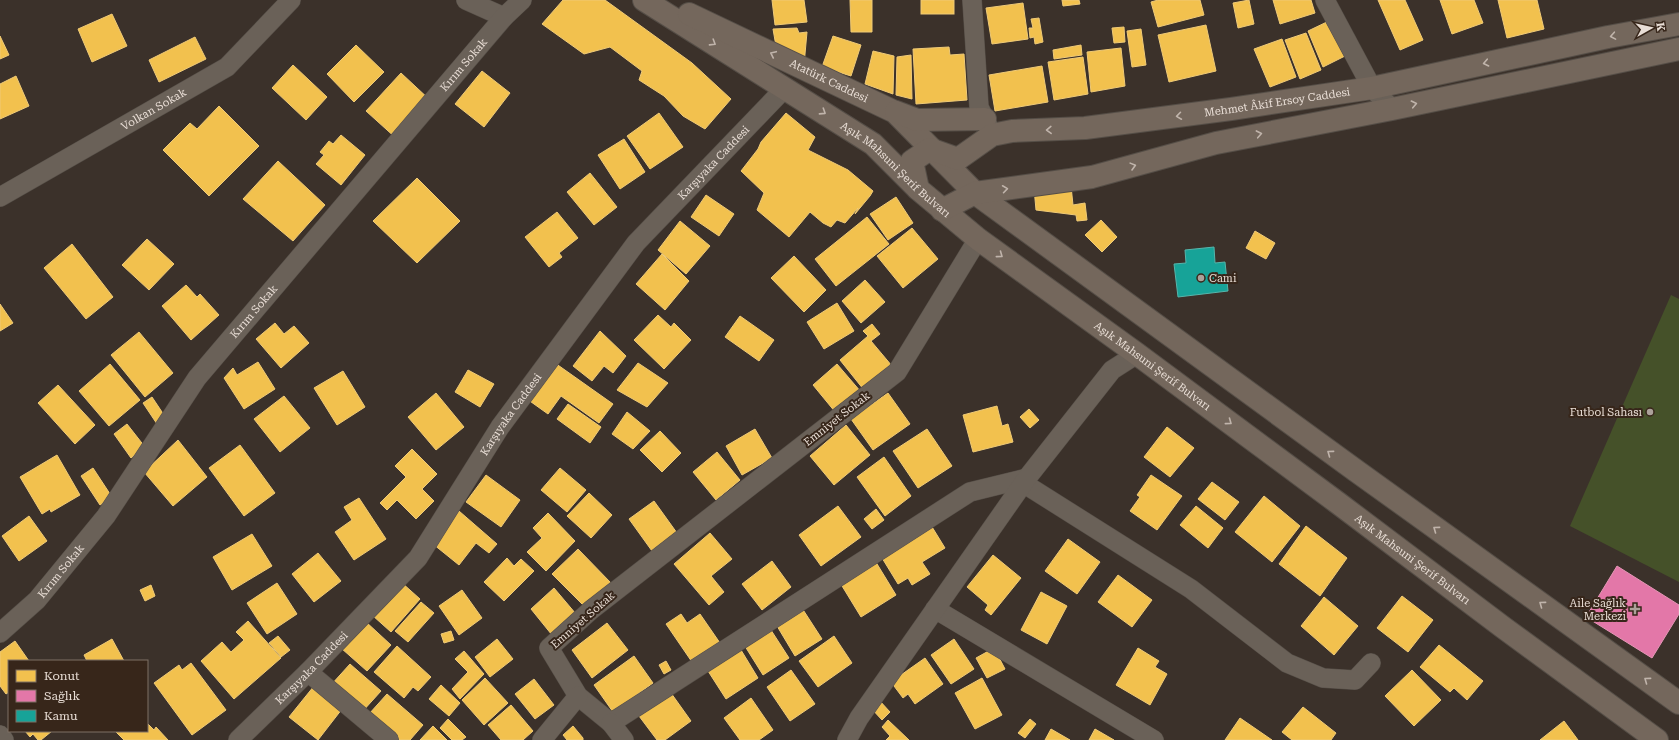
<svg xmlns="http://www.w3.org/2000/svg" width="1679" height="740" viewBox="0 0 1679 740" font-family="'Roboto Serif',serif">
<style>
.green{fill:#455129}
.homes{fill:#f2c14e;stroke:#efca77}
.health{fill:#e377a8;stroke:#e596b6}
.public{fill:#17a398;stroke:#56b5ab}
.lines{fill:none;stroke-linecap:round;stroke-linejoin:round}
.minor-casing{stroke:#554e47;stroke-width:20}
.major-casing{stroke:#554e47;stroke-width:24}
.minor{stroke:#6a6158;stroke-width:19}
.major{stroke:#74675c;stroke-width:22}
.oneway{stroke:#c0b4ab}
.poi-dot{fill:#aca19a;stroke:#37261a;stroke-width:1.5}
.labels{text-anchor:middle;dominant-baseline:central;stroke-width:4;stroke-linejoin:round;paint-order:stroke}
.street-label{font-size:11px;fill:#e9ded6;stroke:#37261a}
.poi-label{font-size:11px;fill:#e9ded6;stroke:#37261a;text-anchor:end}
</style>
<rect width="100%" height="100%" fill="#3b312a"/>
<polygon class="green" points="1671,295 1679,299 1679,582 1570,526"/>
<g class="homes">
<polygon points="563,0 605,0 692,63 731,99 705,129 683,116 664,96 639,80 642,71 610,47 584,54 542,24"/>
<polygon points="772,0 804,0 807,22 775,25"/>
<polygon points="850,0 872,0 872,32 851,32"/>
<rect x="921" y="0" width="33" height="14"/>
<polygon points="1062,0 1079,0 1080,4 1063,6"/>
<polygon points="1158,0 1200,0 1204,15 1158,27 1151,2"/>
<polygon points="1249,0 1254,24 1238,28 1233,3"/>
<polygon points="1273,0 1311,0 1315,13 1280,24"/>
<polygon points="1378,0 1405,0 1423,40 1400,50"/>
<polygon points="1440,0 1474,0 1483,23 1452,34"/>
<polygon points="1498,0 1537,0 1544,29 1507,38"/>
<polygon points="1023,3 1028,39 992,44 986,8"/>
<polygon points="112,14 127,46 92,62 78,29"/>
<polygon points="1039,18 1043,42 1035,44 1034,37 1030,38 1029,28 1033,28 1031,19"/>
<polygon points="1331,20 1345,56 1323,67 1308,31"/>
<polygon points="1206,25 1216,71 1169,82 1158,35"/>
<polygon points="1124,27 1125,42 1114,43 1112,28"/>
<polygon points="797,28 799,33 807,32 804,65 777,52 773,29"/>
<polygon points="1141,29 1146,65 1132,67 1127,31"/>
<polygon points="1306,33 1321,70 1300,79 1285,40"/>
<polygon points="0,36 9,55 0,59"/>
<polygon points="833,36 861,45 851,76 822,67"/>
<polygon points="195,37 206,59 159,82 149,60"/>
<polygon points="1282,39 1296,77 1270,87 1254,49"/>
<polygon points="356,45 384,72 354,102 327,74"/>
<polygon points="1081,45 1082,55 1054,59 1053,50"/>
<polygon points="949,47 950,55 964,54 967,100 916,104 913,49"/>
<polygon points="1121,48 1125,86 1091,92 1087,52"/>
<polygon points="873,51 894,56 893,94 865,84"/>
<polygon points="911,55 912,99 896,95 897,57"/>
<polygon points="1083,57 1088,94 1054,100 1048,62"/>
<polygon points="293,65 327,97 306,120 272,88"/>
<polygon points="1042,66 1048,102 995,111 989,75"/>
<polygon points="482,71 510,93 484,127 455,104"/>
<polygon points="401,73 431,101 397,139 366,111"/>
<polygon points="16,76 29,106 0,119 0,84"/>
<polygon points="219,106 259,146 209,196 163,150 190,123 197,129"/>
<polygon points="659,113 683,147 650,169 627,136"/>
<polygon points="786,113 815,137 808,150 848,170 873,191 870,196 855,214 858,208 845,223 837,220 831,227 823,223 810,212 789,237 757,210 764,193 741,171 758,149 761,142"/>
<polygon points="341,135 365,155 341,185 316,164 324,155 320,152 329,141 333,144"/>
<polygon points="624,139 645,172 620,189 598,155"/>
<polygon points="278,161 325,205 293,241 243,199"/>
<polygon points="590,173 617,207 594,225 567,192"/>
<polygon points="417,178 460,221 417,263 373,221"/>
<polygon points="1071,186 1073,205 1085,203 1087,220 1077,221 1076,215 1036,210 1034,188"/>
<polygon points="706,195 734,214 719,236 691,217"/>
<polygon points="896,197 913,223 888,240 870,214"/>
<polygon points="557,212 578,238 559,253 562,257 549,267 525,237"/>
<polygon points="867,217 889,244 836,286 815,259"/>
<polygon points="1101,220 1117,237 1102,252 1085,235"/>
<polygon points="680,221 710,246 686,274 658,250"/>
<polygon points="912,228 938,259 903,288 877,256"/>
<polygon points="1255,231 1275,243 1266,259 1246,248"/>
<polygon points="147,239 174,264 149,290 122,265"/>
<polygon points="72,244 113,297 86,319 44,268"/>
<polygon points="662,254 689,281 665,310 636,284"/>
<polygon points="794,256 826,290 804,312 771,278"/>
<polygon points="865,280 885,302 861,323 842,301"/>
<polygon points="186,285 197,297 200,294 219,315 191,340 162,306"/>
<polygon points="837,303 854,331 824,349 807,322"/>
<polygon points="0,304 13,323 0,331"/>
<polygon points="658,315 671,327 674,323 691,340 664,369 634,340"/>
<polygon points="740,316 774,340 759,361 725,337"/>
<polygon points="275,323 284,334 294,326 309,343 281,368 256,339"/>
<polygon points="872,324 880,334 871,341 892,366 864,390 840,360 868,336 863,331"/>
<polygon points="600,331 626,356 613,373 604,366 592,381 573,366"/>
<polygon points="139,332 173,373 145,397 111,355"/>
<polygon points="258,362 275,389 244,409 224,378 233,368 237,375"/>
<polygon points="555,363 613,404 599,423 561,396 548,414 527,399"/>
<polygon points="638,363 668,383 647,407 617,390"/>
<polygon points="110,364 140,400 109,426 79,391"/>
<polygon points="837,364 861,392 836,413 813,385"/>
<polygon points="468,370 494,384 480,407 455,392"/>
<polygon points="343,371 365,407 337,425 314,388"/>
<polygon points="58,385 95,425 75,444 38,403"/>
<polygon points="436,393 464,427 436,450 408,417"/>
<polygon points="888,393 910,424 873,450 851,419"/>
<polygon points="284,396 310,428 280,452 254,419"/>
<polygon points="152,397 166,418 157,424 143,403"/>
<polygon points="568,404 601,427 590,443 557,419"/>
<polygon points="997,406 1002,426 1008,424 1013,442 973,452 963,415"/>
<polygon points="1029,409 1039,420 1030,428 1020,417"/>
<polygon points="627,412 650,431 633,449 612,434"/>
<polygon points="127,424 145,447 131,458 114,434"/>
<polygon points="846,425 870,455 834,485 810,456"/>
<polygon points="1167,427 1194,448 1170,477 1144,457"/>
<polygon points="755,429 772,458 742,475 726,446"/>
<polygon points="927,429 952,466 918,488 893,451"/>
<polygon points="660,431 681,453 662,472 640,450"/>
<polygon points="178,440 207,477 173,506 144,472"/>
<polygon points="240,445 275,493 244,516 209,468"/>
<polygon points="412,449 437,474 422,489 434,501 416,519 397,500 387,510 380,503 406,477 395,466"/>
<polygon points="717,452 740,480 716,500 693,472"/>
<polygon points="57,455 80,495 51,512 50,509 42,514 20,477"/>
<polygon points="884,457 911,496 885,516 857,477"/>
<polygon points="93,468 112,497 100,505 81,476"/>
<polygon points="560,468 586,490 567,512 541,490"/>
<polygon points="486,475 520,500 501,527 466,502"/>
<polygon points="1151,475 1182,496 1157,530 1130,511 1140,497 1137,495"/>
<polygon points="1212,482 1239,502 1225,520 1198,499"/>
<polygon points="589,493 612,515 591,538 567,516"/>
<polygon points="1264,496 1300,526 1272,562 1235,532"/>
<polygon points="359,498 386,539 354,560 335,532 352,520 344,507"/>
<polygon points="654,501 677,533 652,551 629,519"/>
<polygon points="838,506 861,537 821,566 799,535"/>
<polygon points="1196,506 1223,528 1208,548 1180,525"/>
<polygon points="876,509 884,520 872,529 864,519"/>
<polygon points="459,511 497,544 489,553 476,543 459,565 433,544"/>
<polygon points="548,513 575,541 546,571 527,552 542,538 533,528"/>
<polygon points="29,516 47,541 19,561 2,536"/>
<polygon points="929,522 945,548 922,562 930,574 912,585 908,578 898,584 879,553"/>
<polygon points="1306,526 1347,558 1320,596 1279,564"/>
<polygon points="710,533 732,559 711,576 724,592 709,605 674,564"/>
<polygon points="252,534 272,566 232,590 213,557"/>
<polygon points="1068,539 1100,562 1077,594 1045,571"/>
<polygon points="578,549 611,583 586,608 552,574"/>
<polygon points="318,553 341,581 314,602 292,574"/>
<polygon points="993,555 1021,578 991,615 985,610 988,605 967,587"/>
<polygon points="507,558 514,566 521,559 534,571 504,601 484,582"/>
<polygon points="874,559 896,595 861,617 839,581"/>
<polygon points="772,561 791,587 762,610 742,584"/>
<polygon points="1118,575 1152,600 1132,627 1098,602"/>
<polygon points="401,582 420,599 391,632 372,615"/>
<polygon points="277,583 297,614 267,634 247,603"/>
<polygon points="151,585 155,596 145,601 140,590"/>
<polygon points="554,588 576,614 552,635 531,609"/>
<polygon points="462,590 482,618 459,635 439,606"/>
<polygon points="1041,592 1067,606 1047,644 1021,630"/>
<polygon points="1402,596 1433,620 1408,652 1377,628"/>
<polygon points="1324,597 1358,626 1334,655 1301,626"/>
<polygon points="421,602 434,613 408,642 395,631"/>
<polygon points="800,605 822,639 795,656 774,621"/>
<polygon points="681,614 687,623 700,614 720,643 692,662 666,624"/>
<polygon points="248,621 281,658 234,699 201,661 222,642 231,652 244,640 236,632"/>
<polygon points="365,621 391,645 367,671 341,648"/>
<polygon points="607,623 628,650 592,678 572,650"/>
<polygon points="769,627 789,658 763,675 743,643"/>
<polygon points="451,631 454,640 444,643 441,634"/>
<polygon points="278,636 290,650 281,657 269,643"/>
<polygon points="834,636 852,663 818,687 799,661"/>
<polygon points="112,639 124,661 87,661 84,655"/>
<polygon points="497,639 513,659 490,677 475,657"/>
<polygon points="954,639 974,669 951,684 931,655"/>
<polygon points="15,641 29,661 9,661 9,692 6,694 0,686 0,652"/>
<polygon points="1439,645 1483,681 1467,700 1454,688 1450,692 1420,667"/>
<polygon points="397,646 431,677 418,691 413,687 404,698 374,672"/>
<polygon points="994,648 1005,669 987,678 976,658"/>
<polygon points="1138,648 1159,661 1155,667 1167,674 1150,705 1116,685"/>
<polygon points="741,650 758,678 726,699 708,671"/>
<polygon points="464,651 484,674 460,699 452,689 468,672 455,659"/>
<polygon points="634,656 653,683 613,712 594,685"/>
<polygon points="925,658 943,684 915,704 908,694 903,698 891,682"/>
<polygon points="666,661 671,670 664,674 659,665"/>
<polygon points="191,663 226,710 192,735 154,683 179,665 182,670"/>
<polygon points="350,664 381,691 362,712 331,685"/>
<polygon points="791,670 815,704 790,721 767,687"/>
<polygon points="1412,670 1441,700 1414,726 1385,696"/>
<polygon points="485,678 508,703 484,725 462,700"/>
<polygon points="982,678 1002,715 975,729 955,693"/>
<polygon points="534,679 554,705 535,719 515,694"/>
<polygon points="441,685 460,703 449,716 429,699"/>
<polygon points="314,686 342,709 318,740 289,717"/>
<polygon points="671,693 691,721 665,740 657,740 639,716"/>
<polygon points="387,694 423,725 410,740 399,740 369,714"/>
<polygon points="751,698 773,730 759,740 740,740 724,718"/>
<polygon points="879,700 890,712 882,720 871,708"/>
<polygon points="511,705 533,731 523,740 501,740 488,725"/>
<polygon points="1303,707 1336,733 1331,740 1292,740 1282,732"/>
<polygon points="1240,718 1272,740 1225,740"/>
<polygon points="448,719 466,737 462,740 452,740 440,728"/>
<polygon points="1030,719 1036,724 1025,738 1018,733"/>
<polygon points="888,720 909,740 886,740 890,736 882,727"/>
<polygon points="1564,721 1578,740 1540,740"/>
<polygon points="147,723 154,730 156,727 168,740 124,740 115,731 147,731"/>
<polygon points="433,726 447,740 420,740"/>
<polygon points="573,726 583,738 583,740 567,740 563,735"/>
<polygon points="1051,729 1070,740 1045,740"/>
<polygon points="1095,729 1114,740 1089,740"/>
<polygon points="25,731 52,731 41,740 38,740 33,734 30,737"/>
</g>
<polygon class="health" points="1617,566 1679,605 1679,614 1652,658 1586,617"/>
<polygon class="public" points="1214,247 1215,263 1225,262 1228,291 1178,297 1174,264 1186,263 1185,250"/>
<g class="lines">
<g class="minor-casing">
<g id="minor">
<polyline points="466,0 504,17"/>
<polyline points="972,0 979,107 991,132"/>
<polyline points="1325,0 1372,88 1392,109"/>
<path id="s1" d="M 0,197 L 227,67 L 291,0"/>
<polyline points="978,239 897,372 591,610 549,648 578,696 611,723 970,492 1027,478"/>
<polyline points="1023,483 1191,589 1287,663 1323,678 1355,680 1371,663"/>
<polyline points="935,609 1154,740"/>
<path id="s2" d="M 0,633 L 37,600 L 106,516 L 197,378 L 504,17 L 522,0"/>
<polyline points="308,672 389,740"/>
<polyline points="611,723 624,740"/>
<polyline points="0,735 4,740"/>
<path id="s3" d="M 238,740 L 308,672 L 418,558 L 500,427 L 636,243 L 785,88"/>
<polyline points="542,740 578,696"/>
<polyline points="847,740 859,718 1027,478 1112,370 1137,354"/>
</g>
</g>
<g class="major-casing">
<g id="major">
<path id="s4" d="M 644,0 L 873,144 L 918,189 L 978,239 L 1137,354 L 1338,503 L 1504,628 L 1657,740"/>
<path id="s5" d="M 689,14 L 895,112 L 975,193 L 1355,470 L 1679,703"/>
<polyline points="896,112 917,120 985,119"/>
<path id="s6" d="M 918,189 L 912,161 L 930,149 L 958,159 L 992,135 L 1012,131 L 1085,128 L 1231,109 L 1372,88 L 1608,37 L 1679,24"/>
<polyline points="942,210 975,193 1092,177 1216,143 1392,109 1679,49"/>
</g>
</g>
<use href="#minor" class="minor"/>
<use href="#major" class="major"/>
</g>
<defs><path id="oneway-chevron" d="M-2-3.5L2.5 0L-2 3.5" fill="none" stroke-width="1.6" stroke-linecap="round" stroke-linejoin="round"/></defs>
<g class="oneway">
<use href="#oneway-chevron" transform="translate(1613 36) rotate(170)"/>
<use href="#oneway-chevron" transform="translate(713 43) rotate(32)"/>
<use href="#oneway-chevron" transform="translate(773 54) rotate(-155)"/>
<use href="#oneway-chevron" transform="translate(1486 63) rotate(168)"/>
<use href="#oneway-chevron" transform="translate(1414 104) rotate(-12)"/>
<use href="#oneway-chevron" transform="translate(823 112) rotate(33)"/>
<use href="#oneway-chevron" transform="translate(1179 116) rotate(172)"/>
<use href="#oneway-chevron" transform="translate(1049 130) rotate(178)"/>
<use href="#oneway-chevron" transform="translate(1259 134) rotate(-11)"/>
<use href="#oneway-chevron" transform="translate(1133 166) rotate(-15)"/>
<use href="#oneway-chevron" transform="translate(1005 189) rotate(-8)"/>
<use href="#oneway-chevron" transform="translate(1000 255) rotate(36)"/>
<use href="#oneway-chevron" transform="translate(1229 422) rotate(36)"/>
<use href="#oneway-chevron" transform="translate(1330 453) rotate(-144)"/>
<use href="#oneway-chevron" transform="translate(1436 529) rotate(-144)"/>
<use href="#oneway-chevron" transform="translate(1542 604) rotate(-144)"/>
<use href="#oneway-chevron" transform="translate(1647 680) rotate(-144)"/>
</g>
<g class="poi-dot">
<circle cx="1201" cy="278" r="4"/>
<circle cx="1650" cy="412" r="4"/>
<path d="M1633 603h4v4h4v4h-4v4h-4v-4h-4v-4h4z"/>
</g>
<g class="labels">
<g class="street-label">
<text stroke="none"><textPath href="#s2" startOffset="735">Kırım Sokak</textPath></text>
<text stroke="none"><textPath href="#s5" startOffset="155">Atatürk Caddesi</textPath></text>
<text stroke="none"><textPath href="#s6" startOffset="409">Mehmet Âkif Ersoy Caddesi</textPath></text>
<text stroke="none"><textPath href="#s1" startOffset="177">Volkan Sokak</textPath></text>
<text stroke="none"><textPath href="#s3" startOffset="751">Karşıyaka Caddesi</textPath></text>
<text stroke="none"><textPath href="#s4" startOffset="304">Aşık Mahsuni Şerif Bulvarı</textPath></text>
<text stroke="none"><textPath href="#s2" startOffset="411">Kırım Sokak</textPath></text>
<text stroke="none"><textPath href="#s4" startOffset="628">Aşık Mahsuni Şerif Bulvarı</textPath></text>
<text stroke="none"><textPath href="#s3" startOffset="427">Karşıyaka Caddesi</textPath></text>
<text transform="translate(837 419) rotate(-38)">Emniyet Sokak</text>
<text stroke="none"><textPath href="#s4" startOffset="952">Aşık Mahsuni Şerif Bulvarı</textPath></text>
<text stroke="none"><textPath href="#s2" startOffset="87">Kırım Sokak</textPath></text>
<text transform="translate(583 620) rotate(-41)">Emniyet Sokak</text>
<text stroke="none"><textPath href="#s3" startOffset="103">Karşıyaka Caddesi</textPath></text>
</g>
<g class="poi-label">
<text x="1209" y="278" text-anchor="start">Cami</text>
<text x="1642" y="412">Futbol Sahası</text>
<text x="1626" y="603">Aile Sağlık<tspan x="1626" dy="13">Merkezi</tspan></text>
</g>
</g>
<rect x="8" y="660" width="140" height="72" fill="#37261a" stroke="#7e7065"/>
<rect x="16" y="670" width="20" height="12" fill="#f2c14e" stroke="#7e7065"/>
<text x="44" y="680" font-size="12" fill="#e9ded6">Konut</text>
<rect x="16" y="690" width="20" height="12" fill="#e377a8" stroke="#7e7065"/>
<text x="44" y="700" font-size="12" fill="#e9ded6">Sağlık</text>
<rect x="16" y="710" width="20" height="12" fill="#17a398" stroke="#7e7065"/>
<text x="44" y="720" font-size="12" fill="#e9ded6">Kamu</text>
<g transform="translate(1651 28) rotate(82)" stroke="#37261a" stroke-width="3" paint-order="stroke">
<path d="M0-3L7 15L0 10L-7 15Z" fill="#e9ded6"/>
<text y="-6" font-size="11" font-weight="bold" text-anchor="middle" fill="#e9ded6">K</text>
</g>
</svg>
